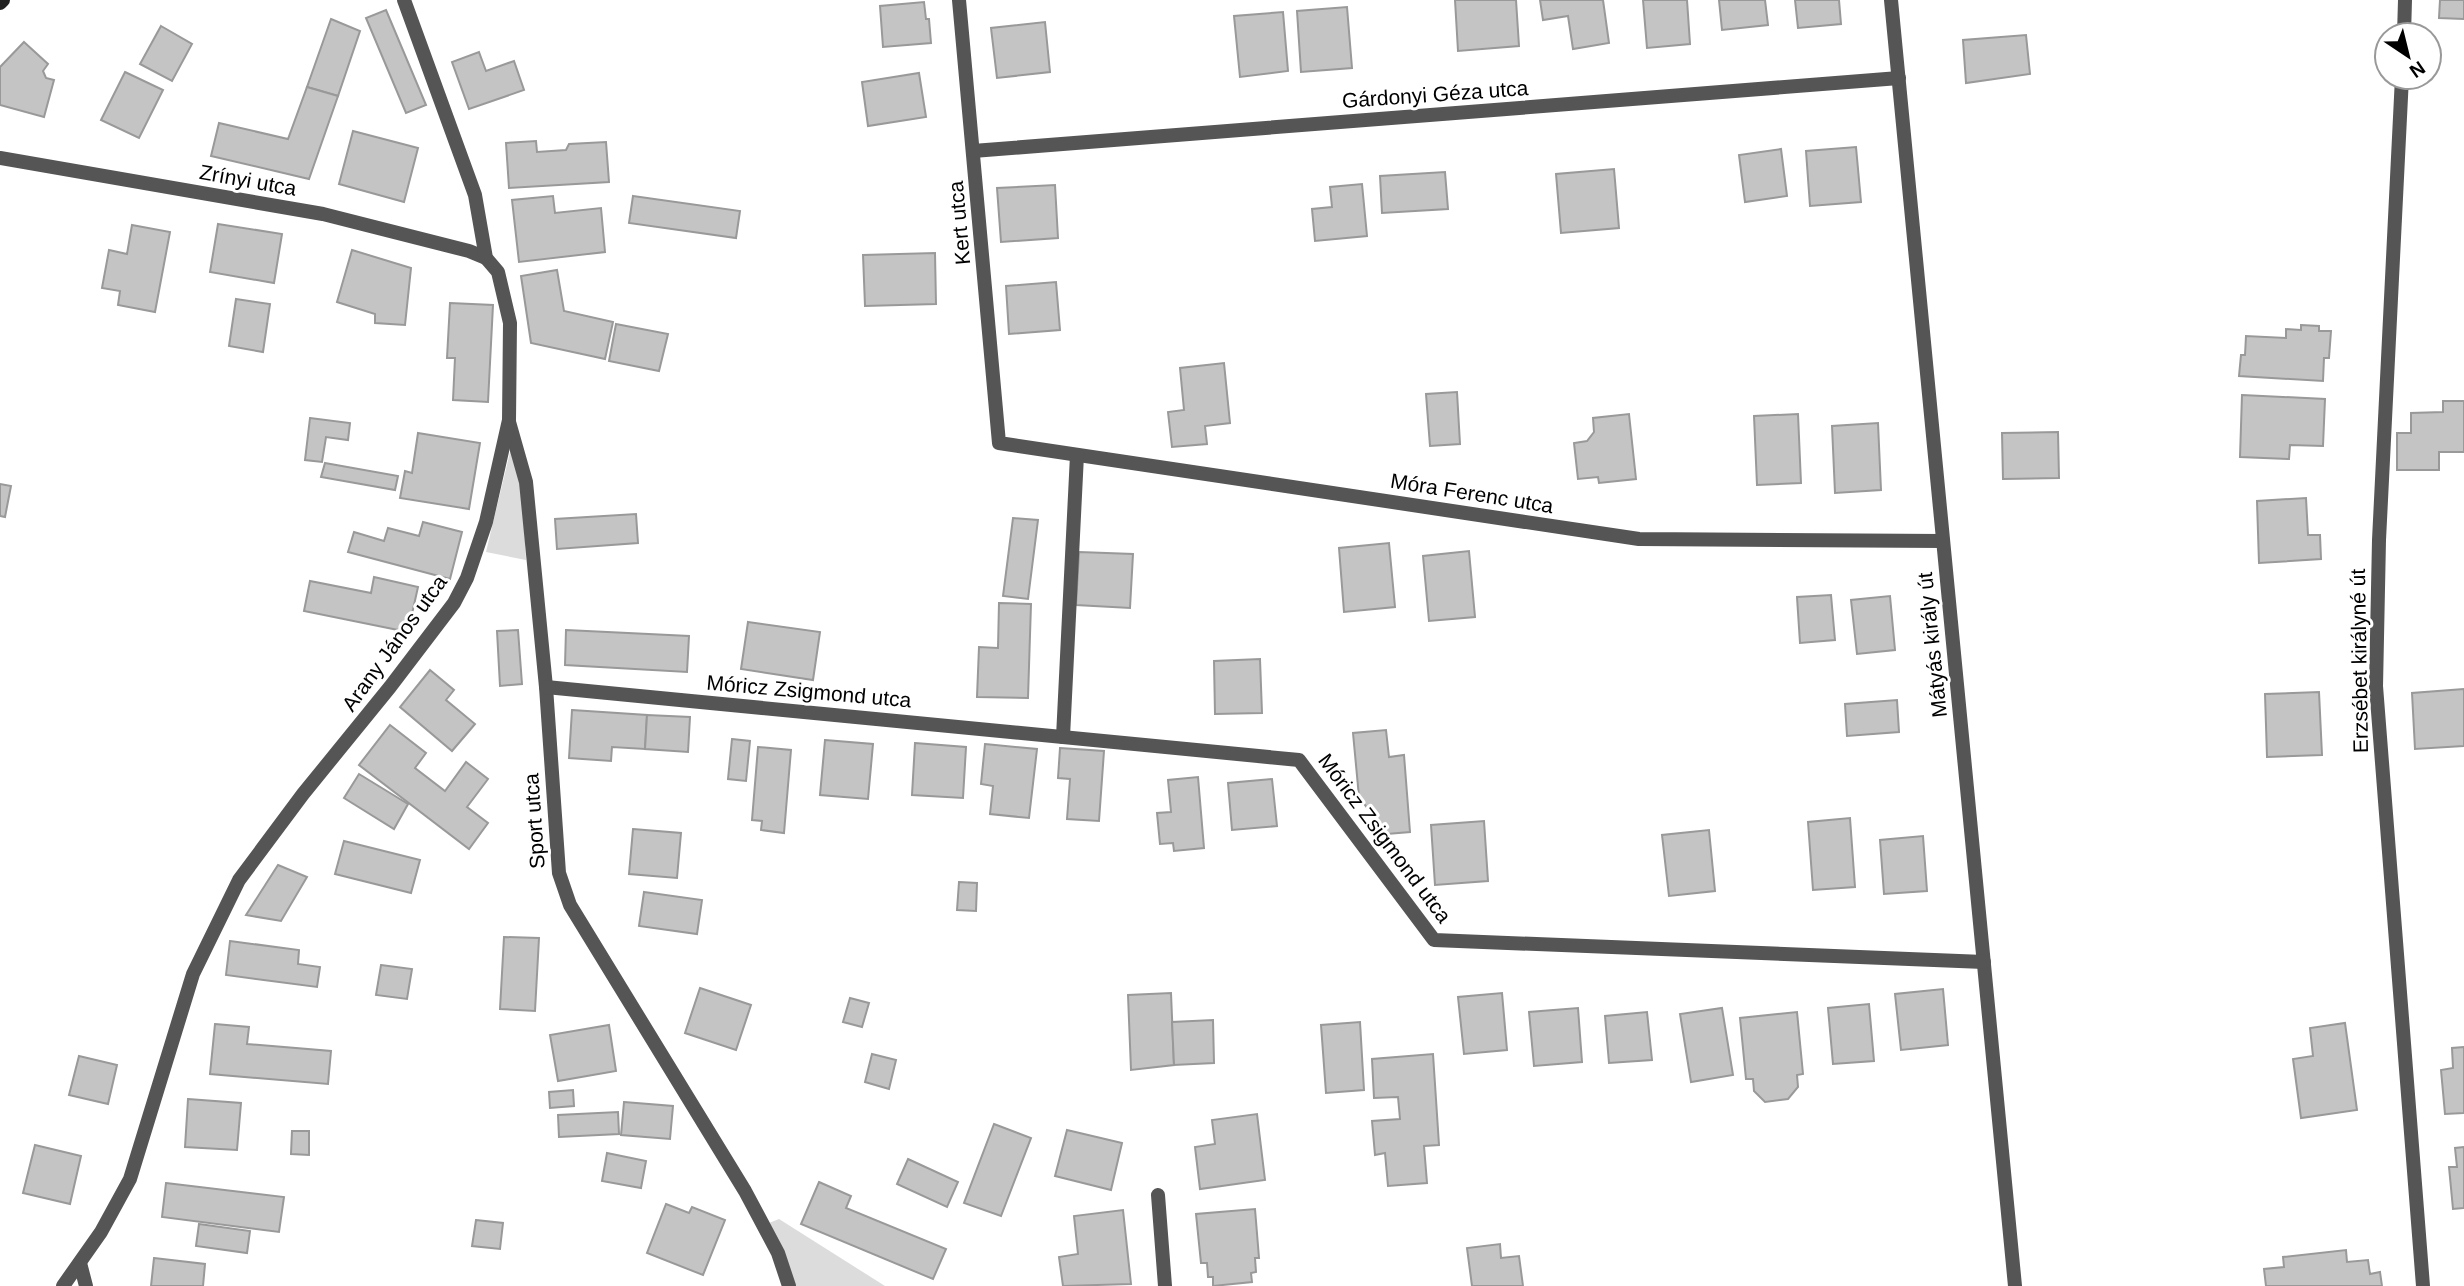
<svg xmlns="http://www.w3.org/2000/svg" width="2464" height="1286" viewBox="0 0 2464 1286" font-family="Arial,sans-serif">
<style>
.green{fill:#dcdcdc}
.building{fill:#c4c4c4;stroke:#999;stroke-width:2}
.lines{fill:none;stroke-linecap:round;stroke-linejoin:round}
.street{stroke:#555;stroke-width:14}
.secondary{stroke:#222;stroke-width:14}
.labels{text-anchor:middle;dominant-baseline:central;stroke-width:6;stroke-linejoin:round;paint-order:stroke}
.street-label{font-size:21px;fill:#000;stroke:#fff}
</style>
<rect width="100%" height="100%" fill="#fff"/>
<g class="green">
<polygon points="511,448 522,488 526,560 486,552"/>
<polygon points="779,1219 885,1286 793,1286 769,1223"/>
</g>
<g class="building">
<polygon points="1455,0 1516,0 1519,46 1458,51"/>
<polygon points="1540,0 1603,0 1609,43 1573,49 1568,16 1543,20"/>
<polygon points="1643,0 1687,0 1690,44 1647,48"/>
<polygon points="1719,0 1765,0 1768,25 1722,30"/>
<polygon points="1795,0 1839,0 1841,24 1798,28"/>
<polygon points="2440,0 2464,0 2464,19 2439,18"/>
<polygon points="924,2 926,19 929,19 931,43 883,47 880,6"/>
<polygon points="1347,7 1352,68 1301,72 1297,11"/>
<polygon points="386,10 426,105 406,113 366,18"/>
<polygon points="1283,12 1288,71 1240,77 1234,16"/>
<polygon points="331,19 360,31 338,96 307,87"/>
<polygon points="1045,22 1050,72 997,78 991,28"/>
<polygon points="161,26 192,44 172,81 140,64"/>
<polygon points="2026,35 2030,74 1966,83 1963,40"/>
<polygon points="24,42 48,64 43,71 46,78 54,80 44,117 0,105 0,67"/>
<polygon points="479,52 486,71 514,61 524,90 469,109 452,62"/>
<polygon points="125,72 163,90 139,138 101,120"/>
<polygon points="919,73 926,117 868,126 862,82"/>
<polygon points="307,87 338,96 309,179 211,156 219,123 288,139"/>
<polygon points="353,131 418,148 404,202 339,184"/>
<polygon points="536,141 537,152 566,150 569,144 606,142 609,182 509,188 506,143"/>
<polygon points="1856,147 1861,202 1810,206 1806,151"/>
<polygon points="1781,149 1787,196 1745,202 1739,155"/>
<polygon points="1614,169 1619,228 1561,233 1556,174"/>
<polygon points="1445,172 1448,209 1382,213 1380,176"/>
<polygon points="1362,184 1367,236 1315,241 1312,209 1332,207 1330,187"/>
<polygon points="1055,185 1058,238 1001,242 997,188"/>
<polygon points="553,196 555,213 601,208 605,252 519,262 512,200"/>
<polygon points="633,196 740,211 736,238 629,223"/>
<polygon points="218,224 282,234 274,283 210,272"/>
<polygon points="132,225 170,232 155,312 118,305 120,291 102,288 109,250 127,254"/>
<polygon points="352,250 411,268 405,325 375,323 375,314 337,302"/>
<polygon points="935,253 936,304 865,306 863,255"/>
<polygon points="557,270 564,311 613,322 605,359 531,343 521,276"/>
<polygon points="1056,282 1060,330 1009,334 1006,286"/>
<polygon points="236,299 270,304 263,352 229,346"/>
<polygon points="450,303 493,305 488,402 453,400 455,358 447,358"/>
<polygon points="616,324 668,334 659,371 609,361"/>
<polygon points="2301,325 2319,326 2319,331 2331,331 2329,358 2324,358 2323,381 2239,376 2241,355 2245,355 2246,336 2286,338 2286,329 2301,330"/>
<polygon points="1224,363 1230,423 1205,426 1207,444 1172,447 1168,412 1184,410 1180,368"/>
<polygon points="1457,392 1460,444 1430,446 1426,394"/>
<polygon points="2242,395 2325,399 2323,446 2290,445 2289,459 2240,457"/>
<polygon points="2443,401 2464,401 2464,452 2439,452 2439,470 2397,470 2397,433 2411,433 2411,413 2443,412"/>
<polygon points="1629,414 1636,479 1599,483 1598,477 1578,479 1574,443 1587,441 1594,432 1593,418"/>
<polygon points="1798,414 1801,483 1757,485 1754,416"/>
<polygon points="310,418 350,423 348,440 326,437 322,462 305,460"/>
<polygon points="1878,423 1881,490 1835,493 1832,426"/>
<polygon points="2058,432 2059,478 2003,479 2002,433"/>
<polygon points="418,433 480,443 469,509 400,498 405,471 412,473"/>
<polygon points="325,463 398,476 395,490 321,477"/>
<polygon points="0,484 11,486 5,517 0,516"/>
<polygon points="2306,498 2308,535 2320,535 2321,559 2259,563 2257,501"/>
<polygon points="636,514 638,543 557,549 555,519"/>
<polygon points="1013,518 1038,520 1028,599 1003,596"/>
<polygon points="423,522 462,532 450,579 348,552 354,532 384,541 388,528 419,536"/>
<polygon points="1389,543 1395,607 1344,612 1339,548"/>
<polygon points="1469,551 1475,617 1429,621 1423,556"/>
<polygon points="1079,552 1133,554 1130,608 1076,605"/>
<polygon points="374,577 418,587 408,632 304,611 310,581 371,593"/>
<polygon points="1831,595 1835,640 1800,643 1797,597"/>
<polygon points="1890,596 1895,650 1857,654 1851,600"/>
<polygon points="999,603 1031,604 1028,698 977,697 979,647 998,648"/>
<polygon points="748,622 820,632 813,680 741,669"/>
<polygon points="518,630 522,684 500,686 497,631"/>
<polygon points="566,630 689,636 687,672 565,665"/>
<polygon points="1260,659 1262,713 1215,714 1214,661"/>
<polygon points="430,670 454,690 446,700 475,724 452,751 400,707"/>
<polygon points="2464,689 2464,746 2415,749 2412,693"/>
<polygon points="2319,692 2322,755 2267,757 2265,694"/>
<polygon points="1897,700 1899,732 1847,736 1845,704"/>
<polygon points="572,710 647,715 645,749 612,747 611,761 569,758"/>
<polygon points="647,715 690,717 688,752 645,749"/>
<polygon points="390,725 426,753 415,768 445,791 466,762 488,779 467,807 488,823 469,849 359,765"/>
<polygon points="1386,730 1389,757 1404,755 1410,832 1387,834 1359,797 1353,733"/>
<polygon points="732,739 750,741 746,781 728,779"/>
<polygon points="825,740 873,744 868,799 820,795"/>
<polygon points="915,743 966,747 963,798 912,795"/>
<polygon points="985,744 1037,749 1029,818 990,814 993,786 981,784"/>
<polygon points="758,747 791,750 784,833 761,830 762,821 752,820"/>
<polygon points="1060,748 1104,751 1099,821 1067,819 1070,779 1058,778"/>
<polygon points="359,774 408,804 394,829 344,798"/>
<polygon points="1198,777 1204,848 1174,851 1173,843 1160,844 1157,813 1171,812 1168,780"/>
<polygon points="1272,779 1277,826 1232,830 1228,783"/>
<polygon points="1850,818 1855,887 1813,890 1808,822"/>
<polygon points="1484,821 1488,881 1435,885 1431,825"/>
<polygon points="633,829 681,833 677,878 629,874"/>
<polygon points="1709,830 1715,891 1669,896 1662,835"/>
<polygon points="1923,836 1927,891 1884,894 1880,840"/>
<polygon points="344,841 420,860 411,893 335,874"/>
<polygon points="278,865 307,877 281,921 246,915"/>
<polygon points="959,882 977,883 976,911 957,910"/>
<polygon points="644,892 702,900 697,934 639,926"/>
<polygon points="504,937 539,938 535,1011 500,1009"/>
<polygon points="230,941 299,950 298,964 320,967 317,987 226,975"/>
<polygon points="381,965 412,969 407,999 376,995"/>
<polygon points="700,988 751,1005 736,1050 685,1033"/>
<polygon points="1943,989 1948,1045 1901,1050 1895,994"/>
<polygon points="1171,993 1174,1065 1131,1070 1128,995"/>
<polygon points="1502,993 1507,1050 1464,1054 1458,997"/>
<polygon points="850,998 869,1003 862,1027 843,1022"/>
<polygon points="1869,1004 1874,1061 1833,1064 1828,1008"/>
<polygon points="1578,1008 1582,1062 1534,1066 1529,1012"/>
<polygon points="1722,1008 1733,1075 1691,1082 1680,1014"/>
<polygon points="1647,1012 1652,1060 1609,1063 1605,1016"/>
<polygon points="1797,1012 1803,1074 1797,1075 1798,1087 1788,1099 1765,1102 1754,1091 1753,1079 1746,1079 1740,1018"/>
<polygon points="1213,1020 1214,1063 1174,1065 1172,1022"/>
<polygon points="1360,1022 1364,1090 1326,1093 1321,1025"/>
<polygon points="2345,1023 2357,1110 2301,1118 2293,1059 2313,1056 2310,1028"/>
<polygon points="215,1024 249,1027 247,1044 331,1051 328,1084 210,1074"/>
<polygon points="609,1025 616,1071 558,1081 550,1035"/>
<polygon points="2464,1047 2464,1113 2445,1114 2441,1070 2453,1068 2452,1048"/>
<polygon points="872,1054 896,1060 889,1089 865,1082"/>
<polygon points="1433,1054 1439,1145 1424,1146 1427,1183 1388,1186 1385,1153 1375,1155 1372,1121 1400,1119 1398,1097 1374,1098 1372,1059"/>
<polygon points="79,1056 117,1065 108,1104 69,1095"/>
<polygon points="573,1090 574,1106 550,1108 549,1092"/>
<polygon points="188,1099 241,1103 237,1150 185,1147"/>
<polygon points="624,1102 673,1106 670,1139 621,1135"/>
<polygon points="618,1112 619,1134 559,1137 558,1115"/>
<polygon points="1257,1114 1265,1180 1200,1189 1195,1147 1215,1144 1212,1120"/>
<polygon points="994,1124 1031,1138 1001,1216 964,1203"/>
<polygon points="1067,1130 1122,1143 1111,1190 1055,1176"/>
<polygon points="292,1131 309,1131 309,1155 291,1154"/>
<polygon points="35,1145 81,1156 70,1204 23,1193"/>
<polygon points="2464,1147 2464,1208 2453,1209 2449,1167 2457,1167 2455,1148"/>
<polygon points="607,1153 646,1161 641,1188 602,1181"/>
<polygon points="908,1159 958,1182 947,1207 897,1184"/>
<polygon points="819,1182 851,1196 846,1208 946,1249 933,1279 801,1224"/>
<polygon points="166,1183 284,1197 279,1232 162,1217"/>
<polygon points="666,1204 689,1213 692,1207 725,1220 703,1275 647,1253"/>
<polygon points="1255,1209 1259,1258 1255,1258 1256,1272 1251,1273 1252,1282 1213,1286 1213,1277 1208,1277 1207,1263 1201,1263 1196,1214"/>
<polygon points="1123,1210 1131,1284 1063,1286 1059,1257 1078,1254 1074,1216"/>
<polygon points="476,1220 503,1223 500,1249 472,1246"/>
<polygon points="199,1224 250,1231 247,1253 196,1246"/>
<polygon points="1500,1244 1501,1258 1519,1256 1523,1286 1472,1286 1467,1248"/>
<polygon points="2346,1250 2347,1262 2368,1260 2370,1274 2380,1272 2382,1286 2266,1286 2264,1269 2284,1267 2283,1257"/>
<polygon points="154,1258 205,1264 203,1286 151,1286"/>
</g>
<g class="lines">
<g class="street">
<polyline points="959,0 999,443 1639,539 1943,541"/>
<polyline points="1891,0 2015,1286"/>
<polyline points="2404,35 2405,0"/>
<polyline points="2402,77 2379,540 2376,686 2423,1286"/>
<polyline points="973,151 1899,78"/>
<polyline points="0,158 323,214 469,251 486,258"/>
<polyline points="509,422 526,482 546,687 559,873 570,905 745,1191 778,1253 789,1286"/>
<polyline points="546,687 1299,760 1434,940 1984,962"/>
<polyline points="1063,737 1077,455"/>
<polyline points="1158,1195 1165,1286"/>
<polyline points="80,1263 86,1286"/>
<polyline points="63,1286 101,1232 130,1179 193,974 239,880 303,794 390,687 454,603 467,578 486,522 509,420 510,323 498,272 486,258 475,195 404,0"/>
</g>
<polyline class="secondary" points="0,3 3,0"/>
</g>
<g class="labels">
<g class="street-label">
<text transform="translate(1435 94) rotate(-4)">Gárdonyi Géza utca</text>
<text transform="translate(248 180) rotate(10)">Zrínyi utca</text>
<text transform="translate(959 223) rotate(-95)">Kert utca</text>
<text transform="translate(1472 493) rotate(9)">Móra Ferenc utca</text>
<text transform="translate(394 643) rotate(-54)">Arany János utca</text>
<text transform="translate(1932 645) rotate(-96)">Mátyás király út</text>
<text transform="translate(2359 661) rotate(-91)">Erzsébet királyné út</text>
<text transform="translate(809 691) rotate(5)">Móricz Zsigmond utca</text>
<text transform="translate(534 821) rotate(-94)">Sport utca</text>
<text transform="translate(1385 838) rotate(53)">Móricz Zsigmond utca</text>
</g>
</g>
<g transform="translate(2408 56) rotate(145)"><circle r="33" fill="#ffffff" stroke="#999999" stroke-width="2"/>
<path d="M0-5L12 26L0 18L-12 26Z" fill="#000000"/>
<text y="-10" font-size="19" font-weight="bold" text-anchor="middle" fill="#000000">N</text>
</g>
</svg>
